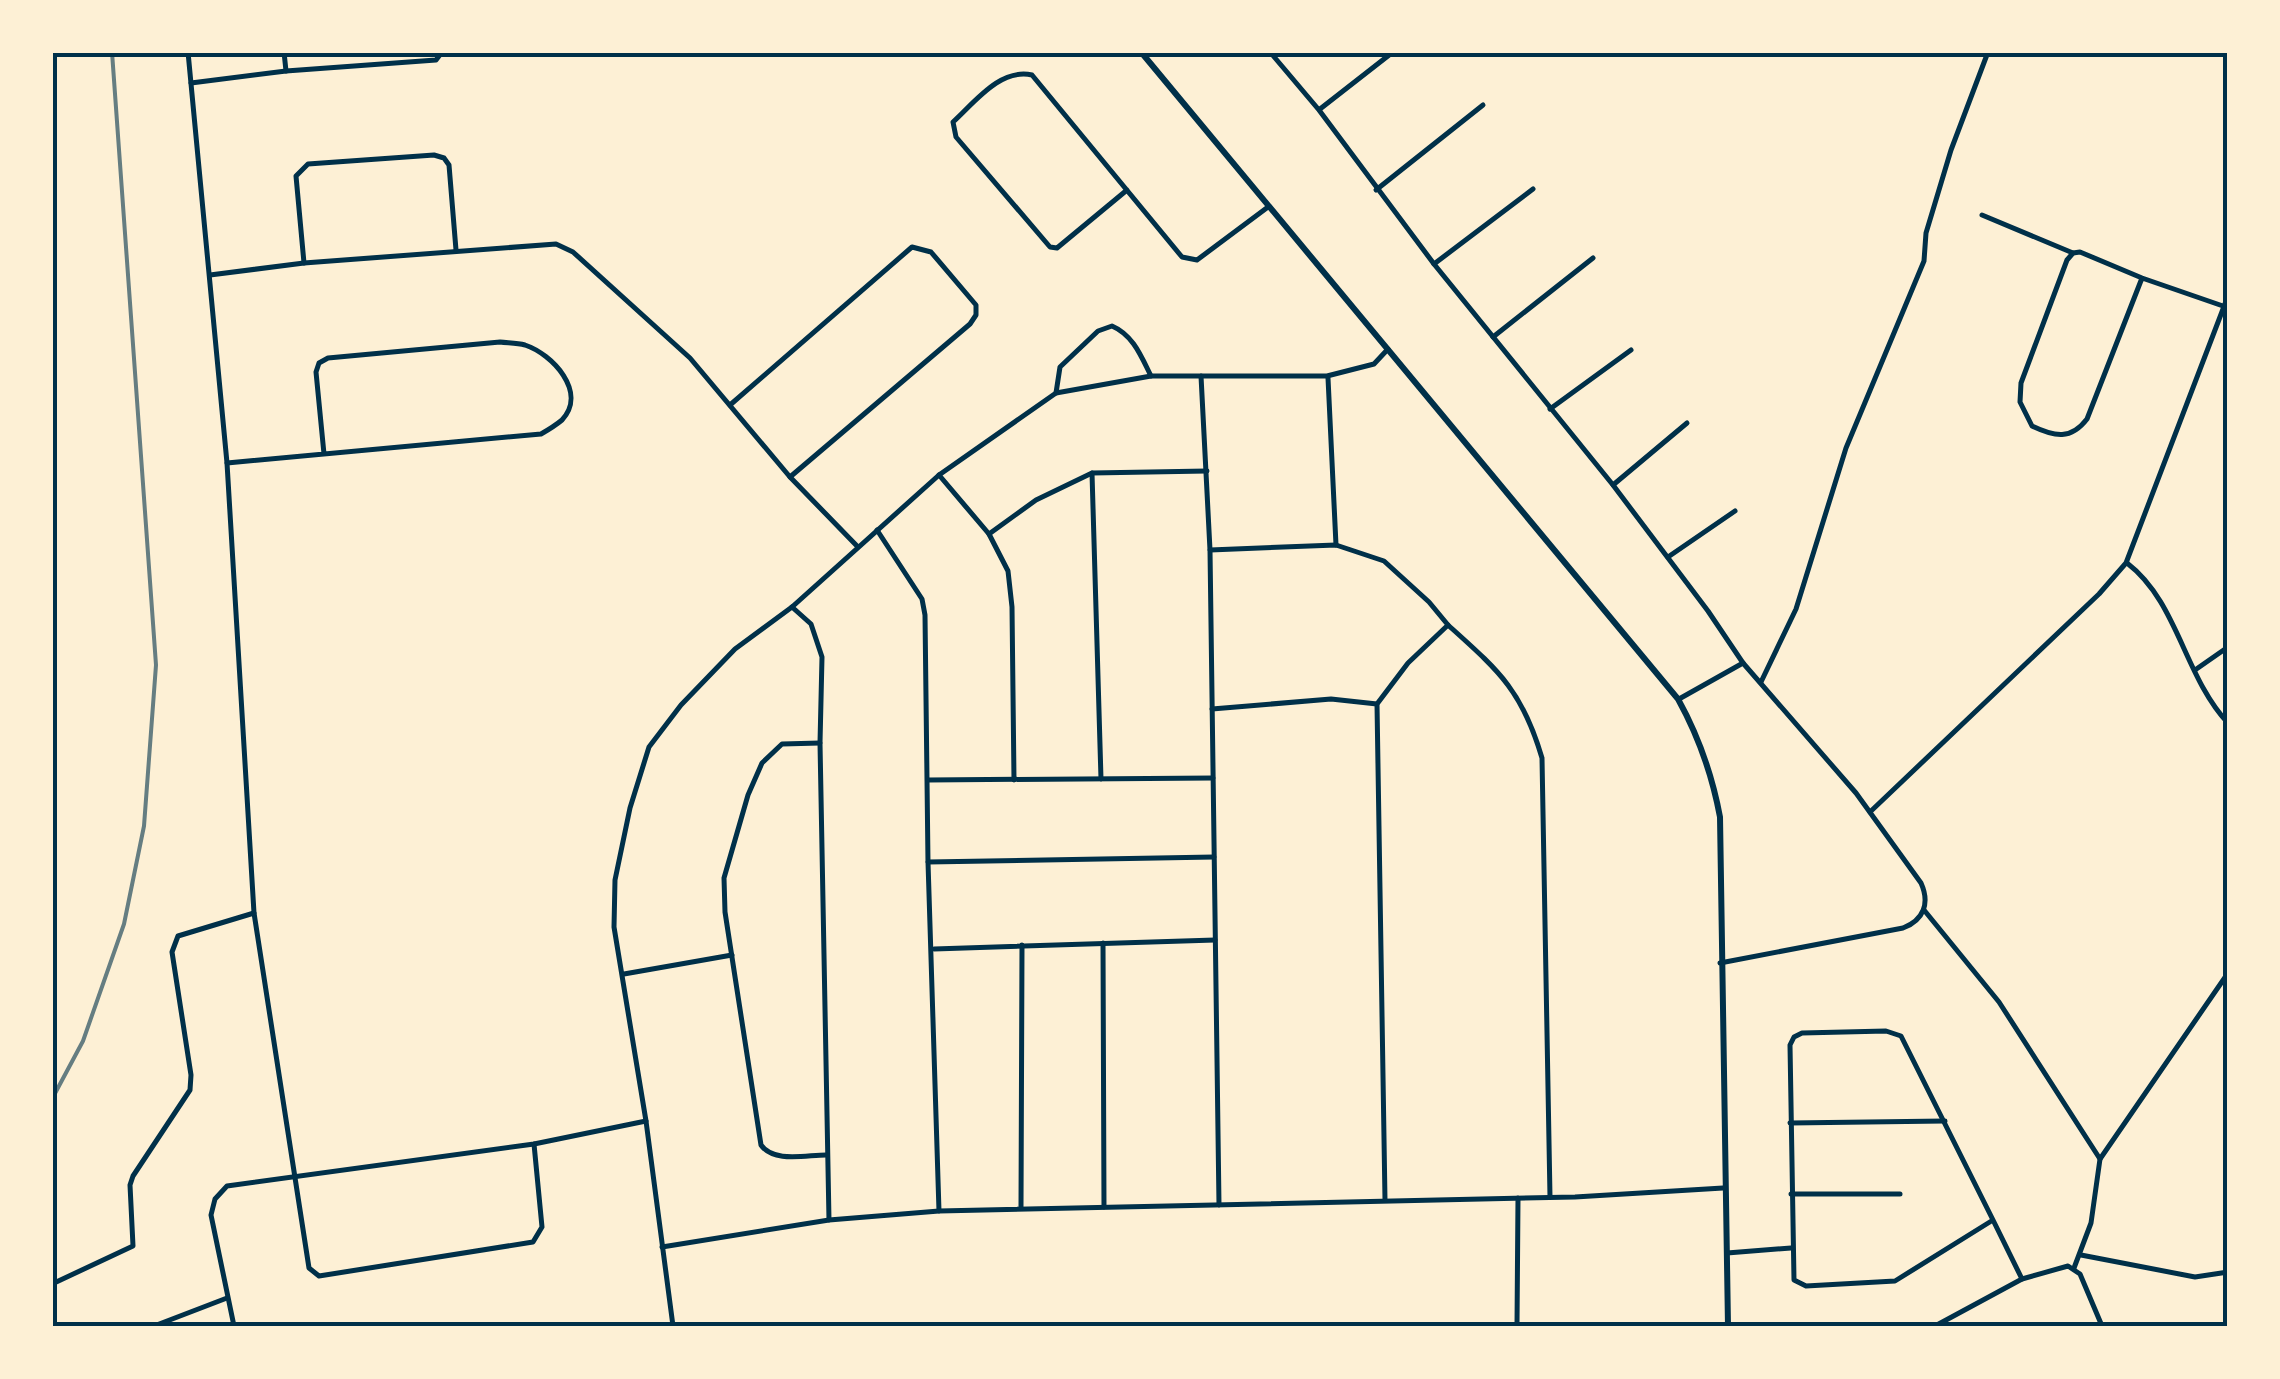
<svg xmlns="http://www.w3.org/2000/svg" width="2280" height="1379" viewBox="0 0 2280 1379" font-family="'Asap Condensed',sans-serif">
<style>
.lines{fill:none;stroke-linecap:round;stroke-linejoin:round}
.minor{stroke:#003049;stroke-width:5}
.tertiary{stroke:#003049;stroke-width:6}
.rail{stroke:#657d81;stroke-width:4}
.neatline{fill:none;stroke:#003049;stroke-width:4}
</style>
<rect width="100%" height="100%" fill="#fdf0d5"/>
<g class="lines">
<g class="minor">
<polyline points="188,52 227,463 254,913 309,1268 319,1276 533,1242 542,1227 534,1144"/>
<polyline points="284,52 286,71"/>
<polyline points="1270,52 1319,110 1434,264 1613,485 1708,611 1743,663 1679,699"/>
<polyline points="191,83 286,71 436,60 442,52"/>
<polyline points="1320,109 1393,52"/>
<path d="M 1127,190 L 1057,248 L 1050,247 L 956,137 L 953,122 C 975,102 1000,68 1032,75 L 1182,257 L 1197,260 L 1268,207"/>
<polyline points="1376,190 1483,105"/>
<polyline points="1982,215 2073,253"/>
<polyline points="304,263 296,176 308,164 434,155 444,158 449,165 456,250"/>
<polyline points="1434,264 1533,189"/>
<polyline points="210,275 304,263 556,244 573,252 690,358 790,477 857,546"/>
<path d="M 2142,278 L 2087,419 C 2071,440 2055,437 2032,426 L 2020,402 L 2021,383 L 2067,260 L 2073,253 L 2080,252 L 2142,278 L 2223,306"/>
<polyline points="1493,337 1593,258"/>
<polyline points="1201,376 1210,550 1219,1205"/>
<polyline points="1328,378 1336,545"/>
<path d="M 1056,393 L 1060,367 L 1098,331 L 1112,326 C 1133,335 1141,356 1151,376"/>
<polyline points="730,405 912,247 931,252 976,305 976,315 970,324 790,477"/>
<polyline points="1550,409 1631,350"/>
<path d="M 227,463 L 541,434 C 548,430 556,425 562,420 C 588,392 552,354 525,345 C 517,343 508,343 500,342 L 328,358 L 319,363 L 316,372 L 324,454"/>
<polyline points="1092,473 1101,779"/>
<polyline points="939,475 989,534 1008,571 1012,607 1014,780"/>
<polyline points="1613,485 1687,423"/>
<polyline points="877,530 922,599 925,615 928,862 939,1211"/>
<polyline points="989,534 1036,500 1092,473 1207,471"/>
<polyline points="1210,550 1336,545 1384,561 1429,602 1448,625 1408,663 1377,704 1385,1200"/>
<polyline points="1668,557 1735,511"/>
<path d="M 2127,563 C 2178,602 2184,676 2228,723"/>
<polyline points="792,607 811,624 822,657 820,743 829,1220"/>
<path d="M 1448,625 C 1499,671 1522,690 1542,758 L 1550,1197"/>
<polyline points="2195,670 2228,647"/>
<polyline points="1761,682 1796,609 1846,448 1924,261 1926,233 1951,150 1988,52"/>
<polyline points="1212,709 1331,699 1377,704"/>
<path d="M 820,743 L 782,744 L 762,763 L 748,795 L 724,878 L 725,912 L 761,1145 C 773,1163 806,1155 826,1155"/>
<polyline points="928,780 1213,778"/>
<polyline points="1870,812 2099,594 2126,563 2228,296"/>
<polyline points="928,862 1214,857"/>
<polyline points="1924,910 1999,1002 2100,1159"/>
<polyline points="1103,943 1104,1207"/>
<polyline points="934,949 1215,940"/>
<path d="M 1720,963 L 1903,928 C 1924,920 1930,903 1921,883 L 1856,793 L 1743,663"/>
<polyline points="624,974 732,955"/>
<polyline points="1790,1123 1945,1121"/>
<polyline points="1791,1194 1900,1194"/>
<polyline points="1021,1207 1022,945"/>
<polyline points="1993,1220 1901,1036 1886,1031 1802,1033 1794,1037 1790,1045 1794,1280 1806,1286 1895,1281 1993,1220 2022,1279"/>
<polyline points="662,1247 829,1220 939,1211 1575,1197 1723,1188"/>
<polyline points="1727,1253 1791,1248"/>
<polyline points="2081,1255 2195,1277 2228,1272"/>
<polyline points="2074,1268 2091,1223 2100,1159 2228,973"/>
<polyline points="52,1284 133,1246 130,1185 133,1176 190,1090 191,1075 172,952 178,936 254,913"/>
<polyline points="154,1326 227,1298"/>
<polyline points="234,1326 211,1215 215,1199 227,1186 534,1144 646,1121"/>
<polyline points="673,1326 646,1121 614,927 615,880 630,808 649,747 681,705 735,649 792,607 939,475 1056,393 1151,376 1327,376 1374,364 1388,349"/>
<polyline points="1517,1326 1518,1198"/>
<polyline points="1935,1326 2022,1279 2068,1266 2080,1274 2102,1326"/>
</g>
<path class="tertiary" d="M 1141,52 L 1678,699 C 1699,737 1712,774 1720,817 L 1728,1326"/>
<polyline class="rail" points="52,1099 83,1041 124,924 144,826 156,665 112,52"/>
</g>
<rect width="2280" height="1379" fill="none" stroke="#fdf0d5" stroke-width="110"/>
<rect x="55" y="55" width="2170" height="1269" class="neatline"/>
</svg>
